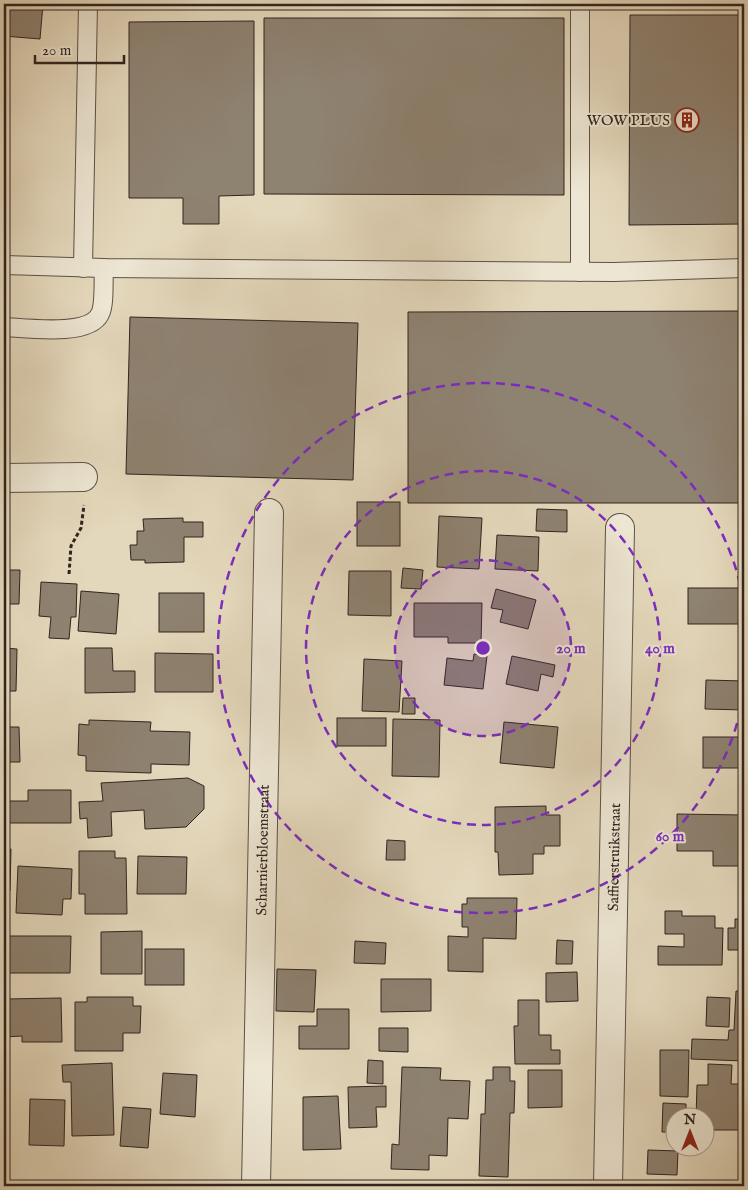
<svg xmlns="http://www.w3.org/2000/svg" width="748" height="1190" viewBox="0 0 748 1190" font-family="'IM FELL English',serif">
<style>
.building{fill:#8e8271;stroke:#30241f}
.lines{fill:none;stroke-linecap:round;stroke-linejoin:round}
.lane-casing{stroke:#5d5146;stroke-width:20}
.street-casing{stroke:#5d5146;stroke-width:30}
.path{stroke:#30241f;stroke-width:3;stroke-dasharray:4 2.5;stroke-linecap:butt}
.lane{stroke:#ede6d3;stroke-width:18}
.street{stroke:#ede6d3;stroke-width:28}
.ring{fill:none;stroke:#7b2cbf;stroke-width:2.5;stroke-dasharray:9 6}
.labels{text-anchor:middle;dominant-baseline:central;stroke-width:4;stroke-linejoin:round;paint-order:stroke}
.poi-label{font-size:15px;fill:#30241f;stroke:#ede6d3;text-anchor:end}
.street-label{font-size:15px;fill:#30241f;stroke:#ede6d3}
.centre{fill:#7b2cbf;stroke:#ede6d3;stroke-width:2.5}
.ring-label{font-size:15px;text-anchor:middle;font-weight:bold;fill:#7b2cbf;stroke:#ede6d3;stroke-width:4;stroke-linejoin:round;paint-order:stroke}
</style>
<rect width="100%" height="100%" fill="#e4d8bc"/>
<filter id="stains"><feTurbulence type="fractalNoise" baseFrequency=".004" numOctaves="4"/><feColorMatrix values="0 0 0 0 .2 0 0 0 0 .09 0 0 0 0 .02 0 0 0 .5 -.17"/></filter>
<radialGradient id="worn" r=".72"><stop offset=".6" stop-color="#630" stop-opacity="0"/><stop offset="1" stop-color="#630" stop-opacity=".3"/></radialGradient>
<g class="building">
<polygon points="4,4 43,4 40,39 4,36"/>
<polygon points="630,15 744,15 744,224 629,225"/>
<polygon points="264,18 564,18 564,195 264,194"/>
<polygon points="254,21 254,195 219,196 219,224 183,224 183,198 129,198 129,22"/>
<polygon points="744,311 744,503 408,503 408,312"/>
<polygon points="130,317 358,323 353,480 126,474"/>
<rect x="357" y="502" width="43" height="44"/>
<polygon points="537,509 567,510 567,532 536,531"/>
<polygon points="439,516 482,518 479,569 437,567"/>
<polygon points="183,518 183,522 203,522 203,537 184,537 184,562 145,563 145,560 131,560 130,545 137,545 137,531 144,531 143,519"/>
<polygon points="497,535 539,537 538,571 495,569"/>
<polygon points="403,568 423,570 421,589 401,588"/>
<polygon points="4,570 20,570 19,604 4,604"/>
<polygon points="349,571 391,571 391,616 348,615"/>
<polygon points="41,582 77,584 76,617 71,617 69,639 49,638 51,617 39,616"/>
<rect x="688" y="588" width="56" height="36"/>
<polygon points="496,589 536,600 528,629 500,622 503,610 491,608"/>
<polygon points="81,591 119,594 116,634 78,631"/>
<rect x="159" y="593" width="45" height="39"/>
<polygon points="414,603 482,603 481,643 448,643 448,637 414,637"/>
<polygon points="4,648 17,649 16,691 4,691"/>
<polygon points="85,648 112,648 113,671 135,671 135,692 85,693"/>
<polygon points="155,653 213,654 213,692 155,692"/>
<polygon points="474,654 487,656 483,689 444,685 447,658 473,661"/>
<polygon points="512,656 555,665 553,677 541,674 538,691 506,684"/>
<polygon points="364,659 402,661 399,712 362,711"/>
<polygon points="706,680 744,681 744,710 705,709"/>
<polygon points="403,698 415,698 415,714 402,714"/>
<rect x="337" y="718" width="49" height="28"/>
<polygon points="393,719 440,720 439,777 392,776"/>
<polygon points="89,720 151,722 150,731 190,732 189,765 151,764 151,773 86,771 86,756 78,755 79,724 89,725"/>
<polygon points="504,722 558,727 554,768 500,763"/>
<polygon points="4,727 19,727 20,762 4,762"/>
<rect x="703" y="737" width="36" height="31"/>
<polygon points="188,778 204,786 204,809 186,827 145,829 144,810 111,812 112,836 88,838 87,818 80,819 79,802 103,801 101,783"/>
<polygon points="28,790 71,790 71,823 4,823 4,801 28,801"/>
<polygon points="546,806 546,815 560,815 560,846 544,846 544,854 533,854 533,874 499,875 498,852 495,852 495,807"/>
<polygon points="677,814 744,815 744,866 713,866 713,851 677,851"/>
<polygon points="387,840 405,841 405,860 386,860"/>
<polygon points="4,849 11,849 10,891 4,891"/>
<polygon points="79,851 115,851 115,858 126,858 127,914 85,914 85,894 79,894"/>
<polygon points="138,856 187,857 186,894 137,894"/>
<polygon points="18,866 72,869 71,899 63,899 62,915 16,913"/>
<polygon points="467,898 517,898 516,939 483,938 483,972 448,971 448,936 468,937 468,927 462,927 462,904 467,904"/>
<polygon points="665,911 682,911 682,916 715,916 715,928 723,928 722,965 658,965 658,946 684,947 684,934 665,934"/>
<polygon points="735,919 744,919 744,950 728,950 728,928 735,928"/>
<polygon points="142,931 142,974 101,974 101,932"/>
<polygon points="9,936 71,936 70,973 9,973"/>
<polygon points="557,940 573,941 572,964 556,964"/>
<polygon points="355,941 386,943 385,964 354,963"/>
<rect x="145" y="949" width="39" height="36"/>
<polygon points="277,969 316,970 314,1012 276,1011"/>
<polygon points="577,972 578,1001 546,1002 546,973"/>
<polygon points="381,979 431,979 431,1011 381,1012"/>
<polygon points="736,991 744,992 744,1061 691,1059 692,1039 728,1040 729,1030 734,1030"/>
<polygon points="87,997 133,997 133,1006 141,1006 140,1033 123,1033 123,1051 75,1051 75,1002 87,1002"/>
<polygon points="707,997 730,998 729,1027 706,1026"/>
<polygon points="61,998 62,1042 22,1042 22,1036 4,1037 4,999"/>
<polygon points="518,1000 539,1000 539,1035 551,1035 551,1050 560,1050 560,1064 515,1064 514,1026 518,1026"/>
<polygon points="317,1009 349,1009 349,1049 299,1049 299,1026 317,1026"/>
<polygon points="379,1028 408,1028 408,1052 379,1051"/>
<polygon points="660,1050 689,1050 688,1097 660,1096"/>
<polygon points="368,1060 383,1061 383,1084 367,1083"/>
<polygon points="112,1063 114,1135 72,1136 71,1082 63,1082 62,1065"/>
<polygon points="708,1064 732,1065 731,1084 740,1084 739,1130 706,1130 706,1118 696,1118 697,1085 708,1085"/>
<polygon points="402,1067 441,1068 440,1080 470,1081 468,1119 448,1118 447,1156 429,1155 429,1170 391,1169 392,1144 399,1145"/>
<polygon points="493,1067 510,1067 510,1081 515,1081 514,1113 510,1113 508,1177 479,1176 481,1114 485,1114 486,1080 493,1080"/>
<polygon points="528,1070 562,1070 562,1107 528,1108"/>
<polygon points="163,1073 197,1075 195,1117 160,1114"/>
<rect x="4" y="1083" width="2" height="71"/>
<polygon points="386,1086 386,1107 376,1107 377,1127 349,1128 348,1087"/>
<polygon points="338,1096 341,1149 303,1150 303,1097"/>
<polygon points="30,1099 65,1100 64,1146 29,1145"/>
<polygon points="663,1103 686,1104 686,1118 676,1118 676,1132 662,1132"/>
<polygon points="123,1107 151,1109 148,1148 120,1146"/>
<polygon points="648,1150 678,1151 677,1175 647,1174"/>
</g>
<g class="lines">
<g class="lane-casing">
<g id="lane">
<polyline points="580,4 580,272"/>
<polyline points="4,265 104,268 614,272 744,268"/>
<polyline points="83,268 88,4"/>
<path d="M 4,327 C 26,328 89,337 100,314 C 105,305 103,280 104,268"/>
</g>
</g>
<g class="street-casing">
<g id="street">
<polyline points="4,478 83,477"/>
<path id="s1" d="M 256,1186 L 269,513"/>
<path id="s2" d="M 608,1186 L 620,528"/>
</g>
</g>
<polyline class="path" points="69,574 71,546 81,528 84,505"/>
<use href="#lane" class="lane"/>
<use href="#street" class="street"/>
</g>
<circle cx="483" cy="648" r="88" fill="#7b2cbf" fill-opacity=".12"/>
<g class="ring">
<circle cx="483" cy="648" r="88"/>
<circle cx="483" cy="648" r="177"/>
<path d="M744 694A265 265 0 1 1 744 602"/>
</g>
<defs>
<g id="building-ring" transform="scale(1.25)"><circle r="9.5" fill="#ede6d3" stroke="#8f2418" stroke-width="1.5"/><path d="M-4-6H4V6H1V3H-1V6H-4ZM-2.5-4.3h1.7v1.8h-1.7ZM.8-4.3h1.7v1.8H.8ZM-2.5-1h1.7V.8h-1.7ZM.8-1h1.7V.8H.8Z" fill="#8f2418"/></g>
</defs>
<g fill-rule="evenodd">
<use href="#building-ring" x="687" y="120"/>
</g>
<g class="labels">
<g class="poi-label">
<text x="670" y="120">WOW PLUS</text>
</g>
<g class="street-label">
<text stroke="none"><textPath href="#s1" startOffset="336">Scharnierbloemstraat</textPath></text>
<text stroke="none"><textPath href="#s2" startOffset="329">Saffierstruikstraat</textPath></text>
</g>
</g>
<circle cx="483" cy="648" r="8" class="centre"/>
<g class="ring-label">
<text x="571" y="653">20 m</text>
<text x="660" y="653">40 m</text>
<text x="670" y="841">60 m</text>
</g>
<rect width="748" height="1190" fill="none" stroke="#e4d8bc" stroke-width="20"/>
<rect x="5" y="5" width="738" height="1180" fill="none" stroke="#30241f" stroke-width="2.5"/>
<rect x="10" y="10" width="728" height="1170" fill="none" stroke="#30241f"/>
<g transform="translate(690 1132)"><circle r="24" fill="#ede6d3" stroke="#a1988b"/>
<path d="M0-4L9 19L0 12L-9 19Z" fill="#8f2418"/>
<text y="-8" font-size="14" font-weight="bold" text-anchor="middle" fill="#30241f">N</text>
</g>
<path d="M35 55v8h89v-8" fill="none" stroke="#30241f" stroke-width="2.5"/>
<text x="42" y="55" font-size="15" fill="#30241f" stroke="#ede6d3" stroke-width="4" paint-order="stroke">20 m</text>
<rect width="100%" height="100%" filter="url(#stains)"/>
<rect width="100%" height="100%" fill="url(#worn)"/>
</svg>
